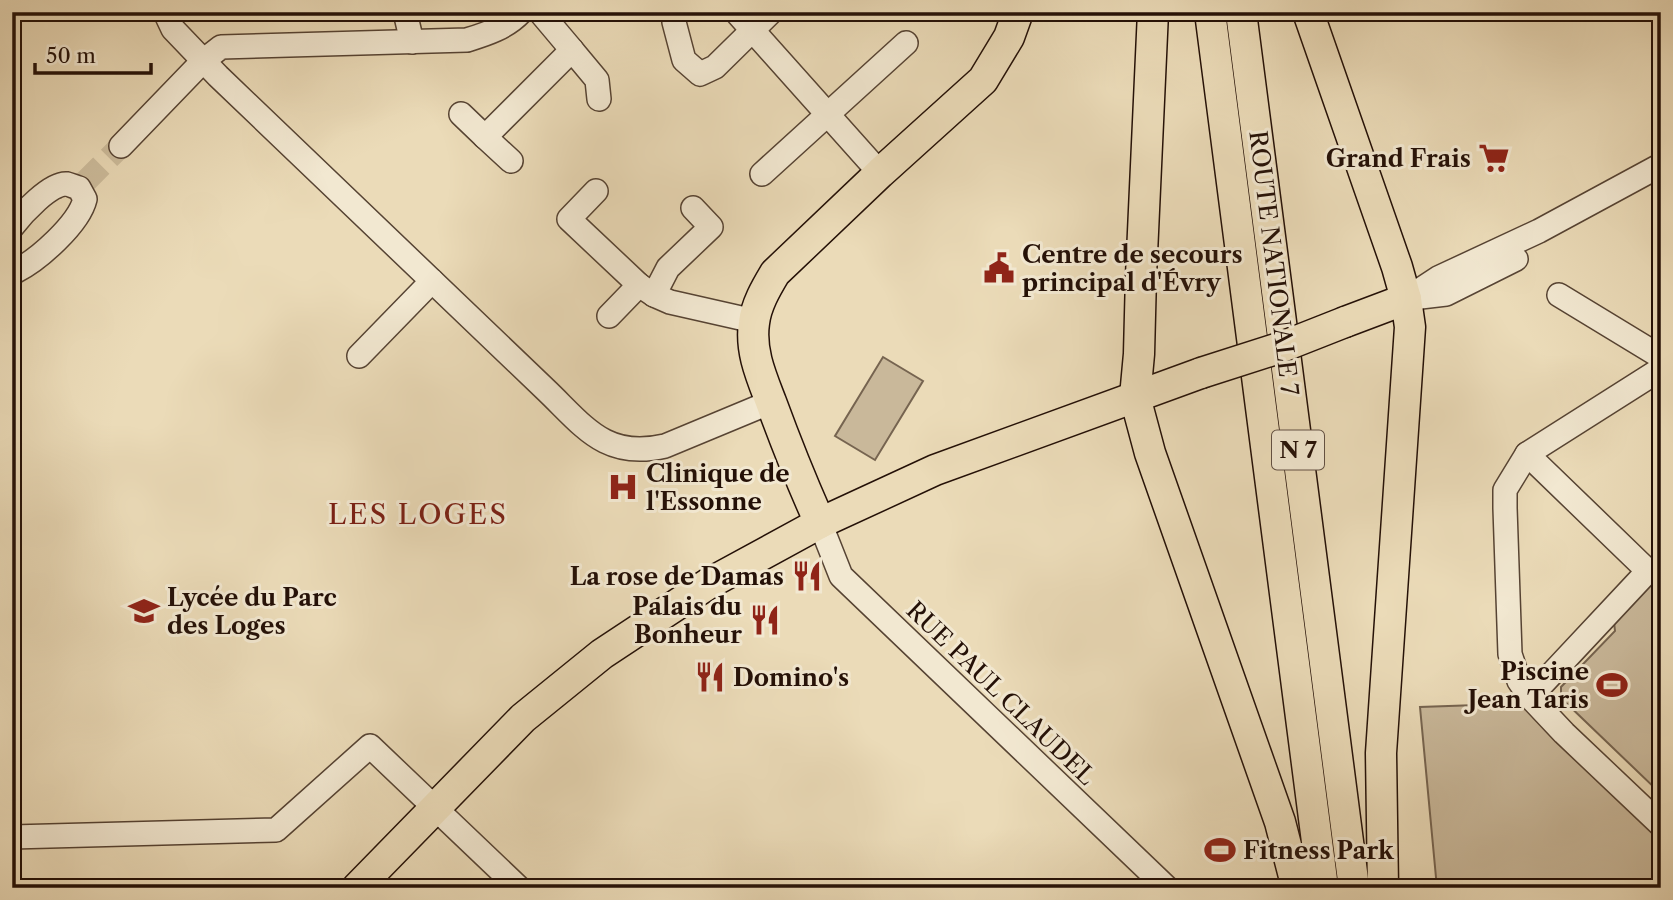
<svg xmlns="http://www.w3.org/2000/svg" width="1673" height="900" viewBox="0 0 1673 900" font-family="'Libre Caslon Text',serif">
<style>
.green{fill:#c9b89a;stroke:#766450;stroke-width:2}
.lines{fill:none;stroke-linecap:round;stroke-linejoin:round}
.minor-tunnel{stroke:#cdbd9d;stroke-width:23;stroke-dasharray:23 11;stroke-linecap:butt}
.minor-casing{stroke:#564333;stroke-width:26}
.major-casing{stroke:#241007;stroke-width:33}
.minor{stroke:#f2e8d1;stroke-width:23}
.major{stroke:#ebdbb8;stroke-width:30}
.major-bridge-casing{stroke:#241007;stroke-width:33;stroke-linecap:butt}
.major-bridge{stroke:#ebdbb8;stroke-width:30}
.labels{text-anchor:middle;dominant-baseline:central;stroke-width:6;stroke-linejoin:round;paint-order:stroke}
.shield{fill:#f2e8d1;stroke:#625144;stroke-width:2}
.shield-label{font-size:23px;font-weight:bold;fill:#241007}
.poi-label{font-size:24px;font-weight:bold;fill:#241007;stroke:#f2e8d1;text-anchor:start}
.street-label{font-size:24px;fill:#241007;stroke:#f2e8d1}
.quarter-label{font-size:28px;letter-spacing:2px;fill:#7a1f14;stroke:#f2e8d1}
</style>
<rect width="100%" height="100%" fill="#ebdbb8"/>
<filter id="stains"><feTurbulence type="fractalNoise" baseFrequency=".00286" numOctaves="4"/><feColorMatrix values="0 0 0 0 .2 0 0 0 0 .09 0 0 0 0 .02 0 0 0 .5 -.17"/></filter>
<radialGradient id="worn" r=".72"><stop offset=".6" stop-color="#630" stop-opacity="0"/><stop offset="1" stop-color="#630" stop-opacity=".3"/></radialGradient>
<g class="green">
<polygon points="883,357 923,381 875,460 835,436"/>
<polygon points="1661,573 1661,794 1561,698 1561,687 1615,631 1614,622"/>
<polygon points="1507,704 1527,706 1661,836 1661,888 1437,888 1420,707"/>
</g>
<g class="lines">
<polyline class="minor-tunnel" points="85,182 121,146"/>
<g class="minor-casing">
<g id="minor">
<path d="M 165,12 L 173,29 L 218,76 L 545,389 C 584,426 605,460 665,446 L 771,402"/>
<polyline points="405,12 412,42"/>
<polyline points="540,12 572,50"/>
<polyline points="675,12 674,22 684,60 700,74 715,67 771,12"/>
<polyline points="738,14 880,173"/>
<polyline points="461,114 485,137 572,50 597,80 599,99"/>
<polyline points="485,137 511,161"/>
<path d="M 121,146 L 203,61 L 221,47 L 467,40 C 486,34 506,28 521,12"/>
<polyline points="762,174 906,43"/>
<polyline points="596,191 569,219 639,285 654,295 670,302 754,321"/>
<path d="M 12,227 C 22,214 51,182 67,184 C 71,185 75,187 79,188 L 85,199 C 79,224 38,260 16,271 L 12,270"/>
<polyline points="654,295 668,268 711,227 693,208"/>
<polyline points="1559,295 1661,357"/>
<polyline points="1412,298 1446,294 1516,259"/>
<polyline points="1406,299 1438,278 1539,231 1661,165"/>
<polyline points="609,316 639,285"/>
<polyline points="359,356 432,281"/>
<polyline points="1661,369 1527,454 1505,490 1505,508 1510,654 1519,681 1530,697 1564,733 1661,825"/>
<polyline points="1527,454 1648,571 1530,697"/>
<polyline points="820,523 841,576 1167,888"/>
<polyline points="12,837 276,830 370,746 519,888"/>
</g>
</g>
<g class="major-casing">
<g id="major">
<polyline points="1153,12 1141,276 1139,354 1135,397 1150,453 1280,822 1297,888"/>
<polyline points="1210,12 1323,888"/>
<polyline points="1241,12 1354,888"/>
<polyline points="1308,12 1397,267 1406,299 1410,327 1381,753 1383,888"/>
<polyline points="1345,322 1406,299"/>
<path d="M 820,523 C 802,483 786,443 771,402 C 761,376 750,351 754,323 C 756,305 766,288 775,273 L 880,173 L 983,80 L 1009,37 L 1018,12"/>
<polyline points="357,888 523,718 602,654 708,584 820,523 935,470 1201,373"/>
</g>
</g>
<use href="#minor" class="minor"/>
<use href="#major" class="major"/>
<g class="major-bridge-casing">
<polyline id="major-bridge" points="1201,373 1279,348 1345,322"/>
</g>
<use href="#major-bridge" class="major-bridge"/>
</g>
<defs>
<g id="supermarket-bare" transform="scale(2.415)"><path d="M-6-5.5h2.5l.6 2H6L4.5 2H-2.5L-4.4-4H-6ZM-1.5 3.2a1.3 1.3 0 1 0 .1 0ZM3 3.2a1.3 1.3 0 1 0 .1 0Z" fill="#8f2418" stroke="#f2e8d1" stroke-width="2.5" paint-order="stroke"/></g>
<g id="civic-bare" transform="scale(2.415)"><path d="M-.6-6.5H3V-4.5H.6V-3L4-1V1h2V6H-6V1h2V-1L-.6-3ZM-1.2 2.5V6h2.4V2.5Z" fill="#8f2418" stroke="#f2e8d1" stroke-width="2.5" paint-order="stroke"/></g>
<g id="hospital-bare" transform="scale(2.415)"><path d="M-5-5h3v3.5h4V-5h3V5h-3V1.5h-4V5h-3Z" fill="#8f2418" stroke="#f2e8d1" stroke-width="2.5" paint-order="stroke"/></g>
<g id="restaurant-bare" transform="scale(2.415)"><path d="M-5-6h1v4h1v-4h1v4h1v-4h1v5L-1.5 .5V6h-2V.5L-5-1ZM5-6V6H3V1.5H1.5Q1.5-4 5-6Z" fill="#8f2418" stroke="#f2e8d1" stroke-width="2.5" paint-order="stroke"/></g>
<g id="school-bare" transform="scale(2.415)"><path d="M0-5L7-2L0 1L-7-2ZM-4 1L0 2.5L4 1V4Q0 6-4 4Z" fill="#8f2418" stroke="#f2e8d1" stroke-width="2.5" paint-order="stroke"/></g>
<g id="stadium-bare" transform="scale(2.415)"><path d="M0-5a6.5 5 0 1 0 0 10a6.5 5 0 1 0 0-10ZM-3.5-1.8h7v3.6h-7Z" fill="#8f2418" stroke="#f2e8d1" stroke-width="2.5" paint-order="stroke"/></g>
</defs>
<g fill-rule="evenodd">
<use href="#supermarket-bare" x="1494" y="158"/>
<use href="#civic-bare" x="999" y="268"/>
<use href="#hospital-bare" x="623" y="487"/>
<use href="#restaurant-bare" x="807" y="576"/>
<use href="#school-bare" x="144" y="611"/>
<use href="#restaurant-bare" x="765" y="620"/>
<use href="#restaurant-bare" x="710" y="677"/>
<use href="#stadium-bare" x="1612" y="685"/>
<use href="#stadium-bare" x="1220" y="850"/>
</g>
<g class="labels">
<rect class="shield" x="1272" y="430.5" width="52" height="39" rx="5"/>
<g class="shield-label">
<text x="1298" y="450">N 7</text>
</g>
<g class="poi-label">
<text x="1471" y="158" text-anchor="end">Grand Frais</text>
<text x="1022" y="254">Centre de secours<tspan x="1022" dy="28">principal d'Évry</tspan></text>
<text x="646" y="473">Clinique de<tspan x="646" dy="28">l'Essonne</tspan></text>
<text x="784" y="576" text-anchor="end">La rose de Damas</text>
<text x="167" y="597">Lycée du Parc<tspan x="167" dy="28">des Loges</tspan></text>
<text x="742" y="606" text-anchor="end">Palais du<tspan x="742" dy="28">Bonheur</tspan></text>
<text x="1589" y="671" text-anchor="end">Piscine<tspan x="1589" dy="28">Jean Taris</tspan></text>
<text x="733" y="677">Domino's</text>
<text x="1243" y="850">Fitness Park</text>
</g>
<g class="street-label">
<text transform="translate(1274 263) rotate(83)">ROUTE NATIONALE 7</text>
<text transform="translate(1001 693) rotate(44)">RUE PAUL CLAUDEL</text>
</g>
<g class="quarter-label">
<text x="418" y="514">LES LOGES</text>
</g>
</g>
<rect width="1673" height="900" fill="none" stroke="#ebdbb8" stroke-width="42"/>
<rect x="14" y="14" width="1645" height="872" fill="none" stroke="#241007" stroke-width="3.5"/>
<rect x="21" y="21" width="1631" height="858" fill="none" stroke="#241007" stroke-width="2"/>
<path d="M35 63v10h116v-10" fill="none" stroke="#241007" stroke-width="3.5"/>
<text x="46" y="63" font-size="21" fill="#241007" stroke="#f2e8d1" stroke-width="5" paint-order="stroke">50 m</text>
<rect width="100%" height="100%" filter="url(#stains)"/>
<rect width="100%" height="100%" fill="url(#worn)"/>
</svg>
